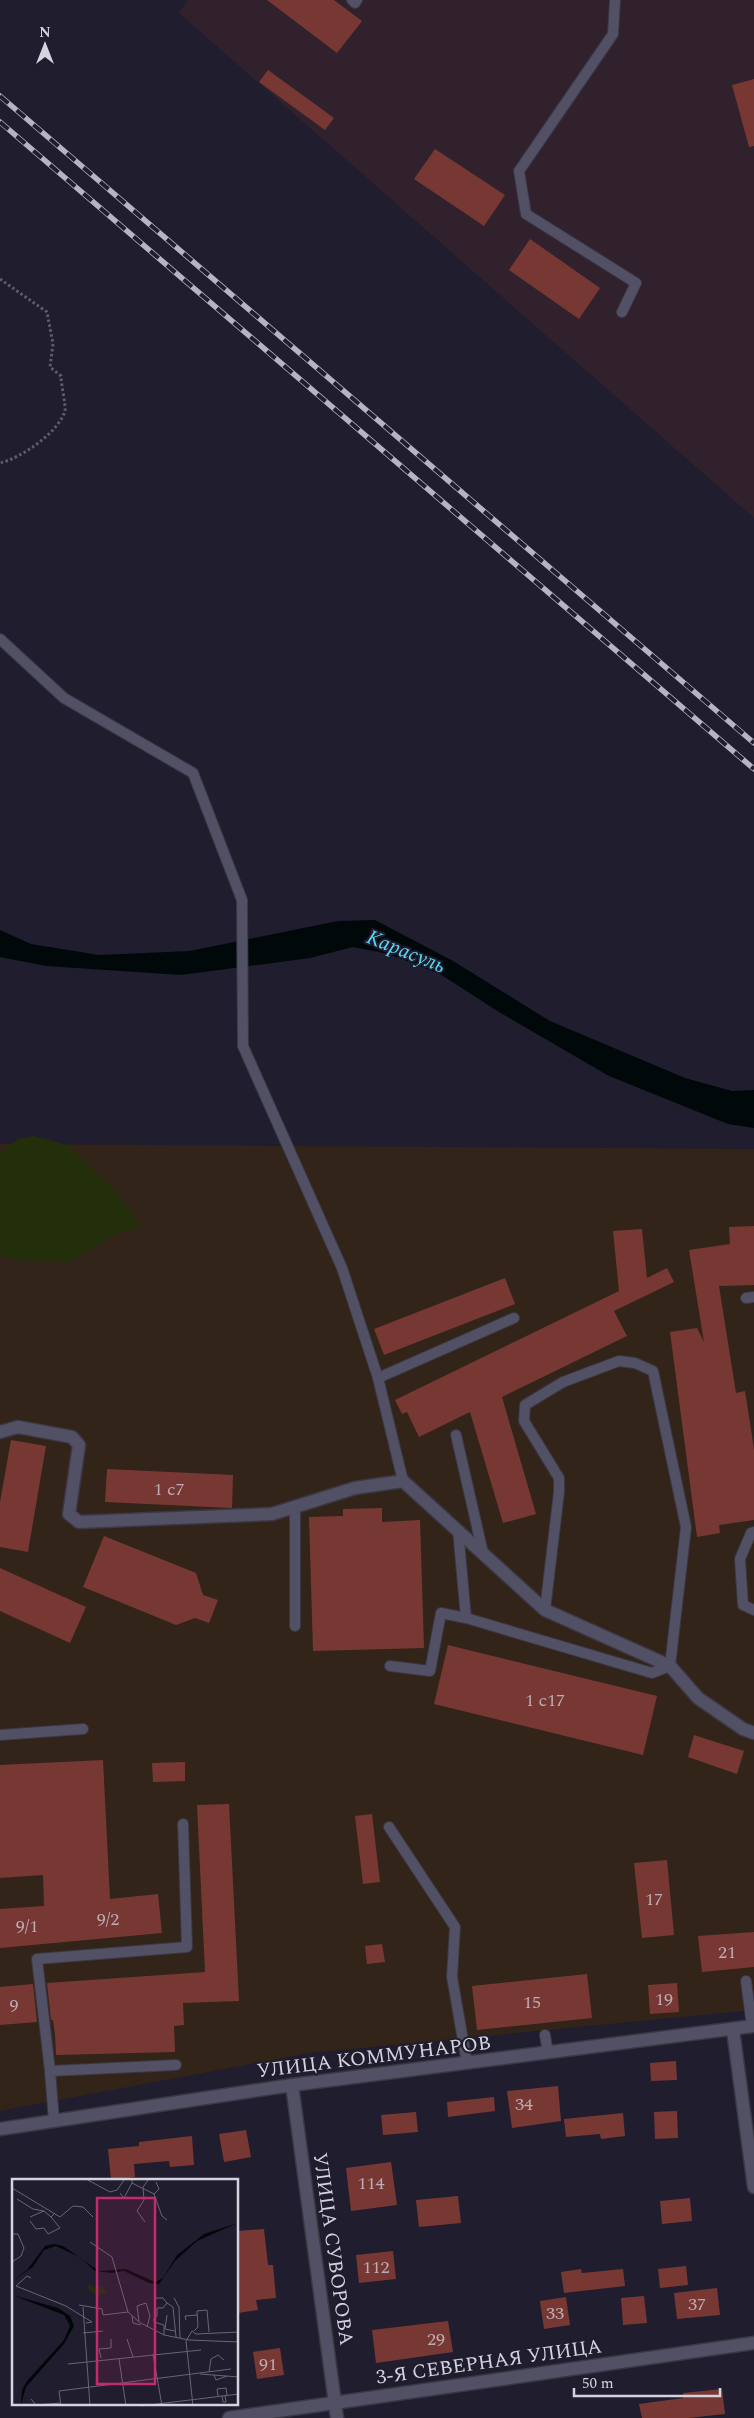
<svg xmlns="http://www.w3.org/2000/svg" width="754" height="2418" viewBox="0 0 754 2418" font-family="Spectral,serif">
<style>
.commercial{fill:#322418}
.industrial{fill:#30212d}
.green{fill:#232f0b}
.water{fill:#01080a}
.building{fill:#773834}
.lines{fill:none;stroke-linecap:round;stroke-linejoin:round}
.service-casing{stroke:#3a3846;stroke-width:12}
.minor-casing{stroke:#3a3846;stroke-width:15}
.path{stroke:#5f5c6b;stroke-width:3;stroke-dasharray:2.5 2.5;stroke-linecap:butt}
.service{stroke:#525064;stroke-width:10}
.minor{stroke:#525064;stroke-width:12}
.rail-casing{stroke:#b5b4c0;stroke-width:5.5}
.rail{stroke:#201d2e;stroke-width:4;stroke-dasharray:11;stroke-linecap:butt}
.labels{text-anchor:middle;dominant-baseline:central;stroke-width:4;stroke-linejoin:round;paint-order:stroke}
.number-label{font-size:18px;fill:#bdacb4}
.street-label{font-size:20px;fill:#d4d3de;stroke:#201d2e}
.water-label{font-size:21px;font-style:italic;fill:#59d9f7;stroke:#201d2e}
.inset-road{fill:none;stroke:#686674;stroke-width:1}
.view{fill:#c42b68;fill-opacity:0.15;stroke:#c42b68;stroke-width:2.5}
.inset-edge{fill:none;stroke:#d4d3de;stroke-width:2.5}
</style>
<rect width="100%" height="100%" fill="#201d2e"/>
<polygon class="commercial" points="0,1144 754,1149 754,2010 310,2053 0,2111"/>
<polygon class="industrial" points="188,0 754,0 754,518 179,13"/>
<polygon class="green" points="34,1136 68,1145 117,1193 133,1214 140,1228 117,1233 70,1262 39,1262 7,1258 0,1255 0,1153 18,1139"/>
<polygon class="water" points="375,920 453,961 550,1021 685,1078 732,1091 754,1090 754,1128 728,1124 609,1076 499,1012 440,974 389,954 353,947 310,958 181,975 46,966 0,957 0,930 31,944 99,955 190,951 338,921"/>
<g class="building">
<polygon points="267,0 334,0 362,21 337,53"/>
<polygon points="268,70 334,118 325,130 259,82"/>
<polygon points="754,79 754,146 749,147 732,85"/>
<polygon points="435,149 505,195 484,226 414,179"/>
<polygon points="530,239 600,288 579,319 509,270"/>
<polygon points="754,1226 754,1285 719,1286 736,1393 745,1391 754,1449 754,1520 719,1525 720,1533 697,1537 670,1332 697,1328 704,1342 689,1250 730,1244 729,1227"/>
<polygon points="642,1229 647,1278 667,1268 674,1282 614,1311 627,1336 502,1397 536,1514 503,1523 470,1412 419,1437 407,1412 402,1414 395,1400 619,1291 613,1231"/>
<polygon points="505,1278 515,1304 384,1355 374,1329"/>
<polygon points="11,1440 46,1446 28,1552 0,1547 0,1502"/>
<polygon points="107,1469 233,1475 232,1508 105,1502"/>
<polygon points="382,1508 382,1522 420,1520 424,1648 313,1651 309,1517 343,1516 343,1509"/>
<polygon points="104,1536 196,1573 203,1595 218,1600 209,1623 195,1618 176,1625 83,1587"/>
<polygon points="0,1568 86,1607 70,1643 0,1611"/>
<polygon points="448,1645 657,1696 643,1755 434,1704"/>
<polygon points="694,1735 744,1751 737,1774 688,1757"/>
<polygon points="103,1760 110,1899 158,1894 162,1933 0,1948 0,1909 44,1906 43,1875 0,1878 0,1765"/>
<polygon points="185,1762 185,1781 153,1782 152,1763"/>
<polygon points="229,1804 239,2001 183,2003 184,2025 174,2026 175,2052 56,2055 55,2034 53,2020 51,2020 47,1983 205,1972 197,1805"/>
<polygon points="372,1814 380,1882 363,1884 355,1816"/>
<polygon points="667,1860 674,1935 642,1938 634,1863"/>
<polygon points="754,1932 754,1967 702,1972 698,1936"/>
<polygon points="382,1944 385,1962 367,1964 365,1946"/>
<polygon points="587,1974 592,2018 477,2030 472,1986"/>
<polygon points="677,1983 679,2012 650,2014 648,1985"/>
<polygon points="33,1984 37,2022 0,2025 0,1987"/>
<polygon points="676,2061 677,2080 651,2081 650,2063"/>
<polygon points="558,2086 561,2121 512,2128 507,2091"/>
<polygon points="494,2097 495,2111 448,2117 447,2102"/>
<polygon points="677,2111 678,2138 655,2139 654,2112"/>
<polygon points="416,2112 418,2132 383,2135 381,2115"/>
<polygon points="623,2113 625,2136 601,2139 600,2134 566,2137 564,2119"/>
<polygon points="246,2130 251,2157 224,2162 219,2134"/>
<polygon points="192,2136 194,2165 170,2167 169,2161 134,2164 135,2177 111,2180 108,2149 139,2146 139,2142"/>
<polygon points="391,2162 397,2205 351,2211 346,2168"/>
<polygon points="458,2196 461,2223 419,2227 416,2200"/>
<polygon points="690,2198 692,2221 662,2224 660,2201"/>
<polygon points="264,2229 268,2265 273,2265 276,2298 256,2300 258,2310 238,2313 238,2231"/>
<polygon points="393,2251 396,2279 359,2283 356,2255"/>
<polygon points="686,2266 688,2285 660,2288 658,2269"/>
<polygon points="581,2269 582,2273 623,2269 625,2286 564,2293 561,2272"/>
<polygon points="717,2288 720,2315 677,2319 674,2293"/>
<polygon points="644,2296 647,2323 623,2325 621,2298"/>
<polygon points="566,2297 570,2325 544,2329 540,2301"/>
<polygon points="448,2321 453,2352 376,2363 372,2330"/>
<polygon points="280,2348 284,2375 257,2379 253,2352"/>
<polygon points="722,2389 725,2414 688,2418 642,2418 639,2404 683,2398 683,2393"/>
</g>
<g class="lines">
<g class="service-casing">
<g id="service">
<polyline points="352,0 355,3 357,0"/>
<polyline points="615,0 613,34 519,171 526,214 636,283 622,312"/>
<polyline points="0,639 64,698 193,773 242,900 243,1046 342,1268 378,1378 403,1481"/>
<polyline points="746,1298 754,1297"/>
<polyline points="378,1378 514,1318"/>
<polyline points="456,1435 483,1553"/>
<polyline points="295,1507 295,1626"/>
<polyline points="458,1530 466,1618 652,1673 670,1666 686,1527 653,1371 635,1363 619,1361 563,1382 525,1405 524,1421 559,1478 559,1492 545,1610"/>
<polyline points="754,1532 751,1533 740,1559 743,1605 754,1610"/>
<polyline points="390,1666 430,1671 441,1613 466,1618"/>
<polyline points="0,1735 83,1729"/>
<polyline points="389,1827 455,1927 452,1977 467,2063"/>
<polyline points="746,1981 752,2026"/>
<polyline points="545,2035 548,2053"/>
<polyline points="50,2071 37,1959 187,1947 183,1824"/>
<polyline points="54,2121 50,2071 176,2065"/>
</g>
</g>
<g class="minor-casing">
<g id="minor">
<polyline points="0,1432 18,1427 72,1437 79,1445 69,1514 79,1522 272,1514 355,1488 403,1481 545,1610 670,1666 698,1698 743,1729 754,1733"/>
<polyline points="733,2030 754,2187"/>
<polyline points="292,2085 337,2418"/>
<polyline points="0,2129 292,2085 754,2026"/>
<polyline points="229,2418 754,2343"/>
</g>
</g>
<path class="path" d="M 0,279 L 47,312 L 53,344 L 50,367 L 61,376 C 61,384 66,405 65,411 C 58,433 21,458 0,463"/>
<use href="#service" class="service"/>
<use href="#minor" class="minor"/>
<g class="rail-casing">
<g id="rail">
<polyline points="0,96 754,743"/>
<polyline points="0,122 754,769"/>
</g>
</g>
<use href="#rail" class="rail"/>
</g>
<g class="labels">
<g class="number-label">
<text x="169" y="1489">1 с7</text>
<text x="545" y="1700">1 с17</text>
<text x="654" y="1899">17</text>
<text x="108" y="1919">9/2</text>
<text x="27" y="1926">9/1</text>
<text x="727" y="1952">21</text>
<text x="664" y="1999">19</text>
<text x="532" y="2002">15</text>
<text x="14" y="2005">9</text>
<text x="524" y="2104">34</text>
<text x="371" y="2183">114</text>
<text x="376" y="2267">112</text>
<text x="697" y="2304">37</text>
<text x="555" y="2313">33</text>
<text x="436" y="2339">29</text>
<text x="268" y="2364">91</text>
</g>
<g class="street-label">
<text transform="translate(374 2057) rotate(-7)">УЛИЦА КОММУНАРОВ</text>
<text transform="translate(333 2249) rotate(82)">УЛИЦА СУВОРОВА</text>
<text transform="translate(489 2362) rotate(-8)">3-Я СЕВЕРНАЯ УЛИЦА</text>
</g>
<g class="water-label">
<text transform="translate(406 952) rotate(22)">Карасуль</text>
</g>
</g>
<g transform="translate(12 2179)">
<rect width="226" height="226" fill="#201d2e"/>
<path d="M 77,105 L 83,109 L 90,107 L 95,114 L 85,116 L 75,109 Z" fill="#232f0b"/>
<path d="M 226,44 L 185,62 L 163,82 L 147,105 L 137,104 L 112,92 L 99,94 L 83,92 L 69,79 L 44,67 L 32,71 L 21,88 L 0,102 L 15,91 L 33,67 L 42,65 L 51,67 L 87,92 L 114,90 L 143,103 L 151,99 L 165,76 L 192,55 ZM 0,116 L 46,129 L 58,137 L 62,147 L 52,165 L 14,208 L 9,226 L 10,211 L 15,202 L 52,161 L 58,147 L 52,136 Z" fill="#01080a"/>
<path class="inset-road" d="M 74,0 L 98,13 L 105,11 L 113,0M 120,0 L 120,4 L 142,15 L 147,10 L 144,3M 0,9 L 48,38 L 61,27 L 71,28 L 81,38M 108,14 L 112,19 L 120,4M 142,15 L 150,37 L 155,41M 5,20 L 21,30 L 32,32M 18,38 L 32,32 L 39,38M 18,42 L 24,50 L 32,49 L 36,55 L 48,49 L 39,38 L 43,34M 133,43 L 125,32 L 132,21 L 131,8 L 137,0M 0,55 L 6,55 L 12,69 L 9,77 L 0,83M 78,63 L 100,78 L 116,133M 19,99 L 15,97 L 4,107 L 54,127 L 80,143 L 74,144M 142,119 L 151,119 L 155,124 L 151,129 L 145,129 L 145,137 L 142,139 L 142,143 L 152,146 L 152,156M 162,119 L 167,128 L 168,159M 155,124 L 161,128 L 164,158M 67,126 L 90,130 L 91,136 L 116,133 L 127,143 L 152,156 L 177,161 L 227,163M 71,128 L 78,227M 155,136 L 153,150 L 163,152M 120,137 L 121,144 L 129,146M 174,141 L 173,137 L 185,136M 127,142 L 125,127 L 134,124 L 138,137 L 135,148M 182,152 L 186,148 L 185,132 L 195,131 L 197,153M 71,154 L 91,152M 115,160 L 121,178M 141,175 L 150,227M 89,179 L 87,170 L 99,169 L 99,160M 107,180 L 114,227M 56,185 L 189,171M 197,193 L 199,180 L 206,176 L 212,181M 188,195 L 227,198M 202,196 L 204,201 L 215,197M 210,216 L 211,223 L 214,223 L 213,216M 206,217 L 205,210 L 214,209 L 215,216M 19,220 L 24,226 L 49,224M 49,227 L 47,212 L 219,190M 129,227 L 227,215M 181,227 L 174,162 L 180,152 L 184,155 L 227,153"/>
<path class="view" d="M 85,19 L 143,19 L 143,205 L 85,205 Z"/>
<rect width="226" height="226" class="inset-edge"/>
</g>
<g transform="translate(45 45)" stroke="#201d2e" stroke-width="4" paint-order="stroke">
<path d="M0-4L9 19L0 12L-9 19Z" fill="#d4d3de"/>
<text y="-8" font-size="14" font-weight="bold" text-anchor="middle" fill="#d4d3de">N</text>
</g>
<path d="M574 2388v8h146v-8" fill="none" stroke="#d4d3de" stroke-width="2.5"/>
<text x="582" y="2388" font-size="15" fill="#d4d3de" stroke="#201d2e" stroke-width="4" paint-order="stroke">50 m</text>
</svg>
